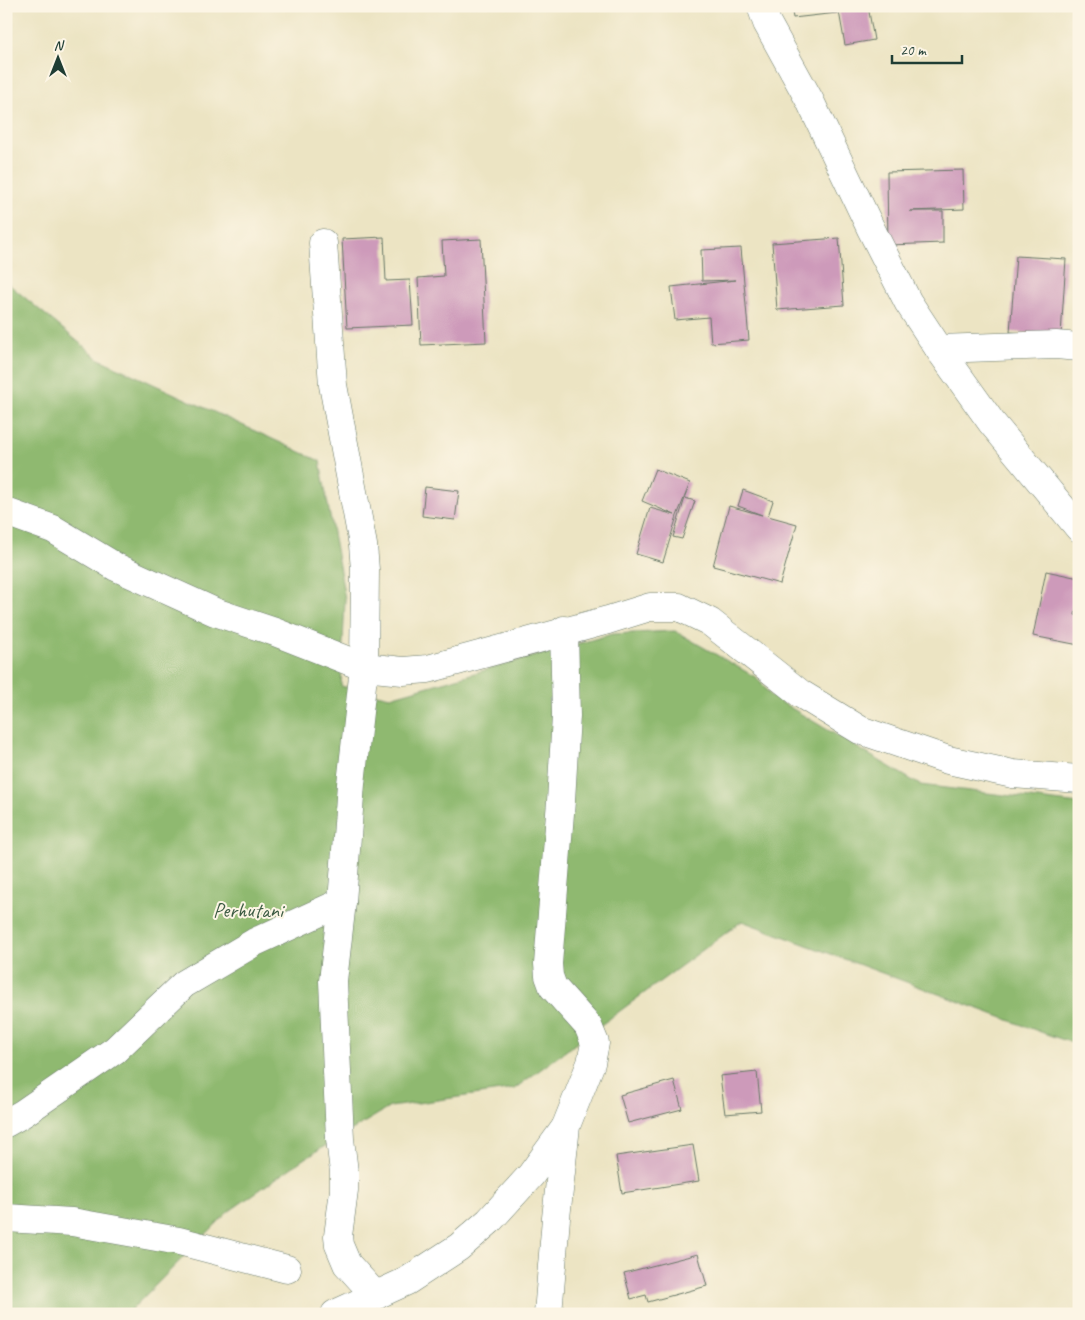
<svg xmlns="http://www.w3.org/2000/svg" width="1085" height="1320" viewBox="0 0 1085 1320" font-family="Caveat,sans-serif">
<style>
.forest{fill:#8fb970;stroke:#577b52}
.building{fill:#cd9aba}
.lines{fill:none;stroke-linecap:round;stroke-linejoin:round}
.minor-casing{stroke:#677766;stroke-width:29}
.minor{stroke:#fff;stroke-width:28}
.labels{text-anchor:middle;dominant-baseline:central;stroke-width:4;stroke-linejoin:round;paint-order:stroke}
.park-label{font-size:21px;fill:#3d5c44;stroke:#fcf5e5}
</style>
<rect width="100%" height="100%" fill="#fcf5e5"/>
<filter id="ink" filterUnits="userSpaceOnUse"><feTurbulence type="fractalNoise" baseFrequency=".02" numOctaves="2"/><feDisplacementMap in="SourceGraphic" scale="10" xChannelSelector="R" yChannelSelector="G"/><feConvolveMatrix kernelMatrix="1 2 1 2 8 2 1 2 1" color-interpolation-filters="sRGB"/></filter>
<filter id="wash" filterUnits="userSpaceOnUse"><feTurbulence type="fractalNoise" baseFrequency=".0096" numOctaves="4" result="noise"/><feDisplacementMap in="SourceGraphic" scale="20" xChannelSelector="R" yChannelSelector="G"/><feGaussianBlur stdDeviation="1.12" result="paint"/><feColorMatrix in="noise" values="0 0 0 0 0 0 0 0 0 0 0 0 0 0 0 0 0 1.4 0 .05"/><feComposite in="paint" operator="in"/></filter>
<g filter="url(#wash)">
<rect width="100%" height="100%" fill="#ece4c3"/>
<polygon class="forest" points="6,282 99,359 320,461 345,599 341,686 390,697 612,634 675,631 757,678 771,696 920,785 1079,804 1079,1045 1049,1035 742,921 514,1089 390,1107 305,1158 228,1212 127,1314 6,1314"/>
<g id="blocks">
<g class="building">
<polygon points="791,6 836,6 837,13 793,18"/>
<polygon points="838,6 868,6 874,40 845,45"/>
<polygon points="963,170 964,209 910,211 943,211 943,243 888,245 887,172"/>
<polygon points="384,237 386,281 410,280 413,325 347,328 342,239"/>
<polygon points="839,238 844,305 777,310 772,243"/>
<polygon points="481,239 486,342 421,345 418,278 444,276 442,241"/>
<polygon points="741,248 749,340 711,343 709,317 675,320 671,287 736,280 702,281 701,250"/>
<polygon points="1016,256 1066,259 1061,335 1010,332"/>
<polygon points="655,469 690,483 677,516 663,562 636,554 650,508 675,515 642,501"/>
<polygon points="425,487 459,491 455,520 422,516"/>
<polygon points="743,490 773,501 768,516 797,524 780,584 713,566 729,506 762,515 738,506"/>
<polygon points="685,498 695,501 682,539 673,537"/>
<polygon points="1046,571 1079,578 1079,595 1075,615 1079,616 1079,645 1033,636"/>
<polygon points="757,1072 761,1111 725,1114 720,1076"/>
<polygon points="674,1080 682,1109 628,1123 620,1095"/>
<polygon points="693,1145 699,1181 622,1193 616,1156"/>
<polygon points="698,1254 707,1286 648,1302 646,1295 631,1299 624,1273"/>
</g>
</g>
</g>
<g filter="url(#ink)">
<use href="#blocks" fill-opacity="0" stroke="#677766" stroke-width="1"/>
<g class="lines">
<g class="minor-casing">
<g id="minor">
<polyline points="761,6 767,23 810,101 871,229 908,302 939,349 992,423 1079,528"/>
<polyline points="939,349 1056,345 1079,347"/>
<polyline points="6,512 53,529 116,567 215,612 275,632 364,667 403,671 428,669 608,620 650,607 679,607 710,622 801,694 860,730 948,760 1013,774 1079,779"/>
<polyline points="342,902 333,981 340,1139 344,1172 344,1190 338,1236 339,1245 347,1264 376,1296"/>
<polyline points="6,1123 22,1114 115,1050 184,984 255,942 342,902 351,784 364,667 365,570 363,545 333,385 323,243"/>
<polyline points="6,1218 72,1222 179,1241 287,1269"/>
<polyline points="335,1314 407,1281 459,1247 489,1221 531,1175 565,1128"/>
<polyline points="548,1314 556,1218 566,1126 591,1063 595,1043 588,1026 553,987 549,976 548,964 561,801 566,716 564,630"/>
</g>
</g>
<use href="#minor" class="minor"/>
</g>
</g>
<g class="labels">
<g class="park-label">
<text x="248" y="910">Perhutani</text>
</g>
</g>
<rect width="1085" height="1320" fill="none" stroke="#fcf5e5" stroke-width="25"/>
<g transform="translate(58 58)" stroke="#fcf5e5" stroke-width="4" paint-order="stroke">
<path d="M0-4L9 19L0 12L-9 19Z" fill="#1f3d34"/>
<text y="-8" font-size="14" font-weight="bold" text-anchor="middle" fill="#1f3d34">N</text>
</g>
<path d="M892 55v8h70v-8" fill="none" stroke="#1f3d34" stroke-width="2.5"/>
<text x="900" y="55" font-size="15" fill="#1f3d34" stroke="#fcf5e5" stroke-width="4" paint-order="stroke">20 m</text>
</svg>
